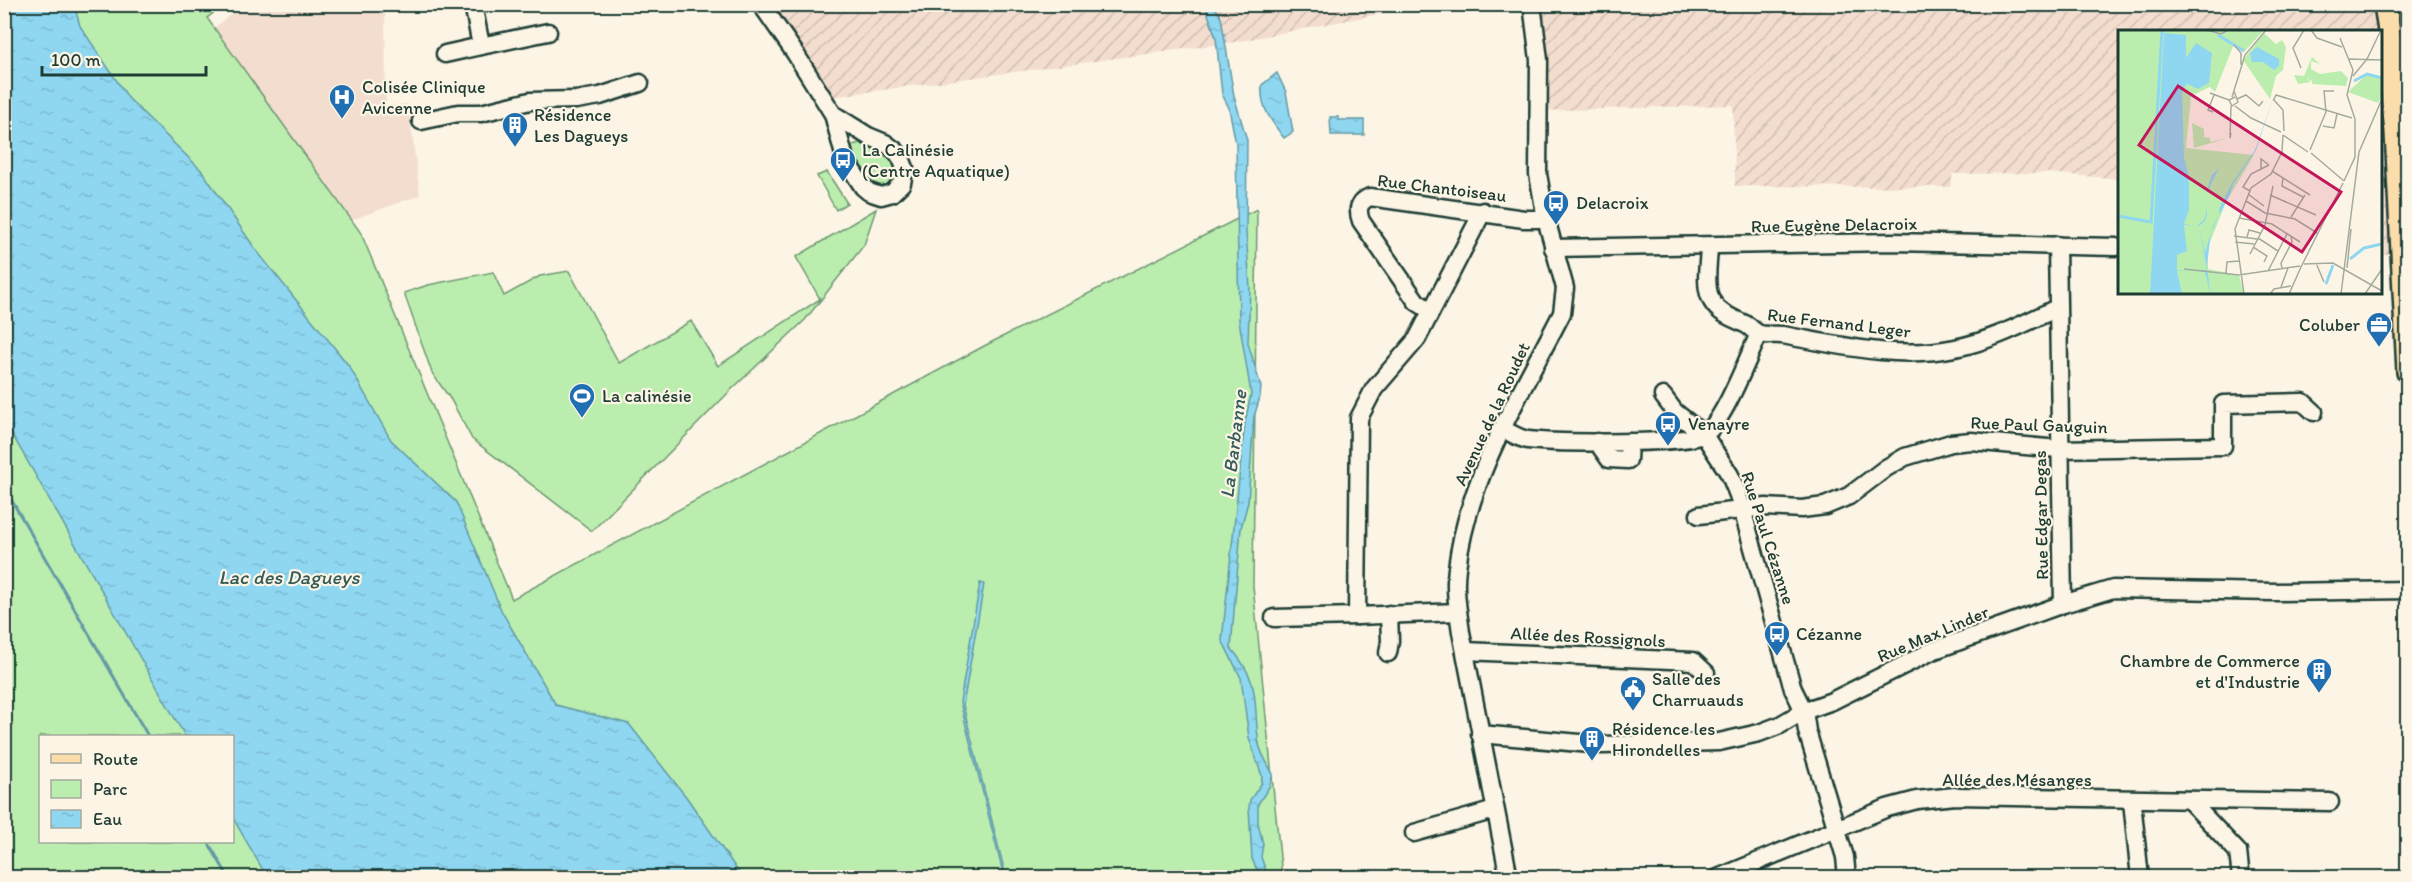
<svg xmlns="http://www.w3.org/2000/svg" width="2412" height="882" viewBox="0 0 2412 882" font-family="Itim,sans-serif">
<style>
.built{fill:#f3ddcf}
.industrial{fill:url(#industrial-furrows)}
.green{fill:#bbeeae;stroke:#6d9671;stroke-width:1.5;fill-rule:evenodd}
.water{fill:url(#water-ripples);stroke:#6299a5;stroke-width:1.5}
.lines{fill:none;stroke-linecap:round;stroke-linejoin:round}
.stream{stroke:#6299a5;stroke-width:3}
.minor-casing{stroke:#1f3d34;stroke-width:21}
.major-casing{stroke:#1f3d34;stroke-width:26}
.minor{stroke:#fcf5e5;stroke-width:16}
.major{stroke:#fbddab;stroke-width:21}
.labels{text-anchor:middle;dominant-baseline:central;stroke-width:4.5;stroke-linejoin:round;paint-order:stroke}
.poi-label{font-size:18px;fill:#1f3d34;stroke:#fcf5e5;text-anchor:start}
.street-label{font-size:18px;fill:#1f3d34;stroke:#fcf5e5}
.water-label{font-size:20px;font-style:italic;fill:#355c5a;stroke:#fcf5e5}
.inset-river{fill:none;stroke:#8fd7f1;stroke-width:3}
.inset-road{fill:none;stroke:#a4ab9e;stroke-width:1.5}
.view{fill:#c2185b;fill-opacity:0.15;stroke:#c2185b;stroke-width:3}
.inset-edge{fill:none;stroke:#1f3d34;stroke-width:3}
</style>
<defs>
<pattern id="industrial-furrows" width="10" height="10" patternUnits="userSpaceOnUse" patternTransform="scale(1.5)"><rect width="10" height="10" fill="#f3ddcf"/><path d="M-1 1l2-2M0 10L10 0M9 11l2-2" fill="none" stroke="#d0bfb2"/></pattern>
<pattern id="water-ripples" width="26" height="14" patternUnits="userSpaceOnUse" patternTransform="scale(1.5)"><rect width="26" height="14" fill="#8fd7f1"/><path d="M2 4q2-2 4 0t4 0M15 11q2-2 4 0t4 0" fill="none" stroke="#7bb9cf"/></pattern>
</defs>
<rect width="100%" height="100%" fill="#fcf5e5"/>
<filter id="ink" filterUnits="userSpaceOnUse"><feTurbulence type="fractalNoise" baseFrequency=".0167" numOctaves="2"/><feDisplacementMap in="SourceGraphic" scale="12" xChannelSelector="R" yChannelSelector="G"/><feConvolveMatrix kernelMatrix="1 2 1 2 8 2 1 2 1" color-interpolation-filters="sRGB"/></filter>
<g filter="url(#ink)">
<polygon class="built" points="242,5 385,5 386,106 408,104 420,195 346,222 202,38"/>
<g class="industrial">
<polygon points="763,5 1426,5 1235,42 830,97"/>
<polygon points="1528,5 2383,5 2407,253 2381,255 2380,32 2120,32 2119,179 2047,173 1953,174 1950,187 1735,186 1733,105 1536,111"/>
</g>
<g class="green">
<path d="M 5,5 L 224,5 L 207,18 L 361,233 L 512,599 L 986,345 L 1257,209 L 1253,586 L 1282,877 L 5,878 ZM 40,736 L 232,736 L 232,842 L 40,842 Z"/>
<polygon points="866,141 892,156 899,172 890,189 872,190 848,152 853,145"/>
<polygon points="827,172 847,203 836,210 817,176"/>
<polygon points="876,209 864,245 805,320 731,390 592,531 472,439 451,400 432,373 404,293 428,285 493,272 504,296 540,276 569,271 619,363 691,321 718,366 820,299 796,257"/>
</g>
<g class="water">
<polygon points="4,5 74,5 80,26 129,99 202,171 256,250 349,366 391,440 456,502 502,612 556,705 629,724 687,798 742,877 267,877 233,818 232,736 185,736 5,422"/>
<path d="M 1205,5 L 1214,5 L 1221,17 L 1234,96 L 1247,140 L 1246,232 L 1250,288 L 1248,343 L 1261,387 L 1260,397 L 1254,417 L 1248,502 L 1241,528 L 1231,648 C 1263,686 1252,700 1259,744 C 1261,754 1268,765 1273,774 L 1269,787 L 1258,804 L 1258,823 L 1263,844 L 1261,857 L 1268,877 L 1260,877 L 1252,859 L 1249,808 L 1250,800 L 1261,784 L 1262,776 L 1249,738 L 1241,678 L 1222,640 L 1245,422 L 1251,394 L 1239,320 L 1236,144 L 1229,108 L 1222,94 L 1216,38 Z"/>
<path d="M 1277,73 L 1286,92 L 1293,132 L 1284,138 C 1271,121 1260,107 1262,85 Z"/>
<polygon points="1330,117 1338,117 1338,120 1364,120 1364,135 1331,135"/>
<polygon points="980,583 984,584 963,705 1006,877 1004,877 960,702"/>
</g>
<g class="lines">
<g class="stream">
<polyline points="4,487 148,736"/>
<polyline points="208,842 229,878"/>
</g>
<g class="minor-casing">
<g id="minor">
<polyline points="473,4 481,46 548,32"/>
<polyline points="761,4 795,53 833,114 845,159 863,187 869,192 881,196 892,193 902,183 905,168 901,158 896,151 885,143 868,136 833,114"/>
<polyline points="445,54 481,46"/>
<polyline points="421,121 458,113 481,113 530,101 576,100 600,96 640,83"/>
<polyline points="2057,245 2063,604"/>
<path d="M 1709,246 C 1709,261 1704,282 1710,297 C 1716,313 1731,317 1745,324 C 1750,326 1754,332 1760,334 C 1767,336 1775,334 1782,335 C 1839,345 1897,360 1955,348 C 1991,341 2023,324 2057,308"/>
<polyline points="1553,248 1893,242 2116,247"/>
<path d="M 1431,311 L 1417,302 L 1361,221 C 1357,210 1358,202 1370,197 L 1524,219 L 1546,219"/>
<polyline points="1663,396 1675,412 1704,435 1730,475 1738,495 1793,689 1804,711 1807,731 1845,857 1847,878"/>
<path d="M 1503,429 C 1511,433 1520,439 1528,440 C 1553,443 1689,445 1705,434 C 1724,421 1748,357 1759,334"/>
<polyline points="1597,442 1609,459 1628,460 1629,442"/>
<polyline points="1699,515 1766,507 1802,509 1825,506 1849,496 1886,468 1905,457 1951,443 1971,441 2059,449 2223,446 2223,404 2303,402 2314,412"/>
<polyline points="1458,612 1357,616 1359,418 1374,389 1417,339 1483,211"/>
<polyline points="1274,618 1357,616"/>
<polyline points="1465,651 1693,661 1706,673"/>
<polyline points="1388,653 1390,641 1389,614"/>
<polyline points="1480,734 1602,745 1719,742 1759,733 1780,725 1804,711 1832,701 1932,651 2063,604 2113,589 2275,592 2408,590"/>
<polyline points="2189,800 2238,852 2241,878"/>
<polyline points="2132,801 2140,878"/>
<polyline points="1414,833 1495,810"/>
<path d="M 1509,878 L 1461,632 C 1458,611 1454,589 1457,568 C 1468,476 1521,394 1562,313 L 1565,288 L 1546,219 L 1538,174 L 1539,60 L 1532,4"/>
<polyline points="1718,878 1887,808 1917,800 1955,796 2330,802"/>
</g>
</g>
<g class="major-casing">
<polyline id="major" points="2385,4 2392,52 2391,85 2396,132 2408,372"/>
</g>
<use href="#minor" class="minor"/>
<use href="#major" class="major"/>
</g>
</g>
<defs>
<g id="hospital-pin" transform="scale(1.35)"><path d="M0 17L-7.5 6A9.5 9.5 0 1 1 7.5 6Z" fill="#1f6fb2" stroke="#fcf5e5"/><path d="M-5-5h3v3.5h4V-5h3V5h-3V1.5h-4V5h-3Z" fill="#fff"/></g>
<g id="building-pin" transform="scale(1.35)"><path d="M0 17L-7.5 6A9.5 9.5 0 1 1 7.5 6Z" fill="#1f6fb2" stroke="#fcf5e5"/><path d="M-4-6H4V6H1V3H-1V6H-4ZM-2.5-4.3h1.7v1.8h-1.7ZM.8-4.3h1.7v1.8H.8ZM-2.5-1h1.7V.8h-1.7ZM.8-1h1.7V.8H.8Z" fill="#fff"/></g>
<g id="bus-pin" transform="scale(1.35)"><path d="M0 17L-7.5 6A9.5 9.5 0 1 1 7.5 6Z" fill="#1f6fb2" stroke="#fcf5e5"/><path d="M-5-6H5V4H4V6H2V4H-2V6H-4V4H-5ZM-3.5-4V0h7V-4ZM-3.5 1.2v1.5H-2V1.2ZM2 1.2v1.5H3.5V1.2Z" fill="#fff"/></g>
<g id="office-pin" transform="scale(1.35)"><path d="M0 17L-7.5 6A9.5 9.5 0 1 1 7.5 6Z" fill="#1f6fb2" stroke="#fcf5e5"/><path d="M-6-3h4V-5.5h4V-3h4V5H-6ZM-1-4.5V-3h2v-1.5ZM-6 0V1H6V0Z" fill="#fff"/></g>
<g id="stadium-pin" transform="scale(1.35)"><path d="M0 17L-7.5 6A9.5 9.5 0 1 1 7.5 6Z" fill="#1f6fb2" stroke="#fcf5e5"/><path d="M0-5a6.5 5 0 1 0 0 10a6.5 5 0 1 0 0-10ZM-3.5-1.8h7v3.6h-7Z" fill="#fff"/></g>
<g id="civic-pin" transform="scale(1.35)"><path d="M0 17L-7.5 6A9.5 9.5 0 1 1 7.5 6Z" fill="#1f6fb2" stroke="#fcf5e5"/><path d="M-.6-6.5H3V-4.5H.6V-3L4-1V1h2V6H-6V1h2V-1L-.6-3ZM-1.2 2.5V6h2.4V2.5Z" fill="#fff"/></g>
</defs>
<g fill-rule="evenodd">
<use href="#hospital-pin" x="342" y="97"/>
<use href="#building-pin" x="515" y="125"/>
<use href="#bus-pin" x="843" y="160"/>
<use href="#bus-pin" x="1556" y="203"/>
<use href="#office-pin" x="2379" y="325"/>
<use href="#stadium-pin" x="582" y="396"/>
<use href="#bus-pin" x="1668" y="424"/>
<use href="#bus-pin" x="1777" y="634"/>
<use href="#building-pin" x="2319" y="671"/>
<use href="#civic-pin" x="1633" y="689"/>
<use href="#building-pin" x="1592" y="739"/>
</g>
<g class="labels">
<g class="poi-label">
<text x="362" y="87">Colisée Clinique<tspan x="362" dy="21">Avicenne</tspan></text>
<text x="534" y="115">Résidence<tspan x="534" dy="21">Les Dagueys</tspan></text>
<text x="862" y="150">La Calinésie<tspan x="862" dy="21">(Centre Aquatique)</tspan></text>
<text x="1576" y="203">Delacroix</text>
<text x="2360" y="325" text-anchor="end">Coluber</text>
<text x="602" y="396">La calinésie</text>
<text x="1688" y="424">Venayre</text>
<text x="1796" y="634">Cézanne</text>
<text x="2300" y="661" text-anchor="end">Chambre de Commerce<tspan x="2300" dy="21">et d'Industrie</tspan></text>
<text x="1652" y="679">Salle des<tspan x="1652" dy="21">Charruauds</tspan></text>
<text x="1612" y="729">Résidence les<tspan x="1612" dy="21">Hirondelles</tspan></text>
</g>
<g class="street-label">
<text transform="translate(1442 188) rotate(7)">Rue Chantoiseau</text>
<text transform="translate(1834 225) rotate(-1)">Rue Eugène Delacroix</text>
<text transform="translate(1839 323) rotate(7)">Rue Fernand Leger</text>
<text transform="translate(1492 414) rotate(-65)">Avenue de la Roudet</text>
<text transform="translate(2039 425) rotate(2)">Rue Paul Gauguin</text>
<text transform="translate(2041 515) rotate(-91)">Rue Edgar Degas</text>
<text transform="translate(1768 538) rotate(72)">Rue Paul Cézanne</text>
<text transform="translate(1933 634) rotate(-23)">Rue Max Linder</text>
<text transform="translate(1588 637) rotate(3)">Allée des Rossignols</text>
<text x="2017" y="780">Allée des Mésanges</text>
</g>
<g class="water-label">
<text transform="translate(1233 444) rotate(-83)">La Barbanne</text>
<text x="289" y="577">Lac des Dagueys</text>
</g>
</g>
<g transform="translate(2118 30)">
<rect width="264" height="264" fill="#fcf5e5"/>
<path d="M 0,0 L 146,0 L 126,22 L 116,14 L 97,62 L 92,57 L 73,66 L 68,118 L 136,125 L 108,172 L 89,220 L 90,239 L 121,245 L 126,264 L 0,264 ZM 248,45 L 264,49 L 264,66 L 260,73 L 230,62 ZM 74,93 L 86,99 L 86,107 L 92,108 L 92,112 L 110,108 L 76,118 Z" fill="#bbeeae"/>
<path d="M 146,3 L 158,14 L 164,10 L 168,17 L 165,40 L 158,46 L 152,69 L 125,30 ZM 194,27 L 202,34 L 193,31 L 193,39 L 202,44 L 223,41 L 230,48 L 228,56 L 194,54 L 194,51 L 188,48 L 193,52 L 180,54 L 176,45 L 186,46 Z" fill="#bbeeae"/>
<path d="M 46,3 L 68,5 L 68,28 L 78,13 L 94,23 L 91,53 L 80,59 L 69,54 L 64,61 L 66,128 L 71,147 L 71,180 L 66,194 L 79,196 L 86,190 L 89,180 L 85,174 L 87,166 L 94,145 L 101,138 L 87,166 L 85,174 L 89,179 L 89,184 L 87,191 L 81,196 L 87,223 L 95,195 L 102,184 L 101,179 L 114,153 L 137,120 L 155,69 L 138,120 L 115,154 L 112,164 L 93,202 L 89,236 L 92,261 L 97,264 L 92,262 L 87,242 L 67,240 L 59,241 L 64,264 L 32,264 ZM 66,195 L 81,196 L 89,240 L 59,240 L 59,225 L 69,221 ZM 139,17 L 161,29 L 161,36 L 156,40 L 145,32 L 134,32 L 132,23 Z" fill="#8fd7f1" fill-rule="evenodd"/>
<path class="inset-river" d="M 100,5 L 126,21M 236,51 L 249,44 L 264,48M 0,186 L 33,192 L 44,0M 232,229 L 246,218 L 264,214M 208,254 L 215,235"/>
<path class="inset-road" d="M 89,0 L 103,4 L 110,0M 193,0 L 199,8 L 224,17M 222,8 L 235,40 L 229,65 L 237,89 L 237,127 L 226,151M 116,15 L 123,23 L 123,35M 231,29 L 264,30M 183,38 L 175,18 L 186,0M 235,46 L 249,29 L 263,0M 116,61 L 120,72 L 114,76 L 111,70 L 117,67M 92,63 L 111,70M 114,67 L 127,25 L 148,0M 119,69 L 128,65 L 141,76 L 145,71M 155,69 L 165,80 L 166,101M 156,69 L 158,65 L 234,88M 117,76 L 133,88 L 163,102M 95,82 L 90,80 L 96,65M 205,96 L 216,98 L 219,84M 113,103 L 112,108 L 113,76M 165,105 L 190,122M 192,120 L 208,82 L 206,61 L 216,61M 193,123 L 226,151M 143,140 L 143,129 L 151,135M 154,141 L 192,165M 165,148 L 164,156 L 185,167M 132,161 L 125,157 L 133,144 L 151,135M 130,164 L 146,176M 152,165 L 198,185M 128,171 L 147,183 L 177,189 L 199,203M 173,187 L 187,165M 121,188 L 154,194 L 182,212M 116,206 L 139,209M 129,207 L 131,200 L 142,203M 140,208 L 160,221M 117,212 L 136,214M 135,217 L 149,226 L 146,232M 132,224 L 147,195 L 155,156M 185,233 L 183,237 L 225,153M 198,233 L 206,252M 186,234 L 215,233 L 264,261M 164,238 L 163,233 L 174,212 L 173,206M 229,238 L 233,199M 66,239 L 121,245 L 182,236M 150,241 L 169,204M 108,243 L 109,232 L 121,231M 163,257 L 170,238M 126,264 L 117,199 L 133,158 L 153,144 L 164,122 L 165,105M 152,264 L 156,259 L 173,256M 171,264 L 183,237M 223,264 L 241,122 L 264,69M 247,264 L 264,239"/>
<path class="view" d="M 60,56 L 223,162 L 184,222 L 21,115 Z"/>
<rect width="264" height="264" class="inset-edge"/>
</g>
<rect width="2412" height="882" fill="none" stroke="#fcf5e5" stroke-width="24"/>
<rect x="12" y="12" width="2388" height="858" fill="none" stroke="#1f3d34" stroke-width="2" filter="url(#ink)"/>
<rect x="39" y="735" width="195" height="108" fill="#fcf5e5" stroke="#a4ab9e" stroke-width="1.5"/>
<rect x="51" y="754" width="30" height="9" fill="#fbddab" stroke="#a4ab9e" stroke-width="1.5"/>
<text x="93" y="765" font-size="18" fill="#1f3d34">Route</text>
<rect x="51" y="780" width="30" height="18" fill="#bbeeae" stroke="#a4ab9e" stroke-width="1.5"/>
<text x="93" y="795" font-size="18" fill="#1f3d34">Parc</text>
<rect x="51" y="810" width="30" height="18" fill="url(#water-ripples)" stroke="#a4ab9e" stroke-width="1.5"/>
<text x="93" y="825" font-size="18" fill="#1f3d34">Eau</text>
<path d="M42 66v9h164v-9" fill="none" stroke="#1f3d34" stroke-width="3"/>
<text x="51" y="66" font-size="18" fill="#1f3d34" stroke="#fcf5e5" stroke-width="4.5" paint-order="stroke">100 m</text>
</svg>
